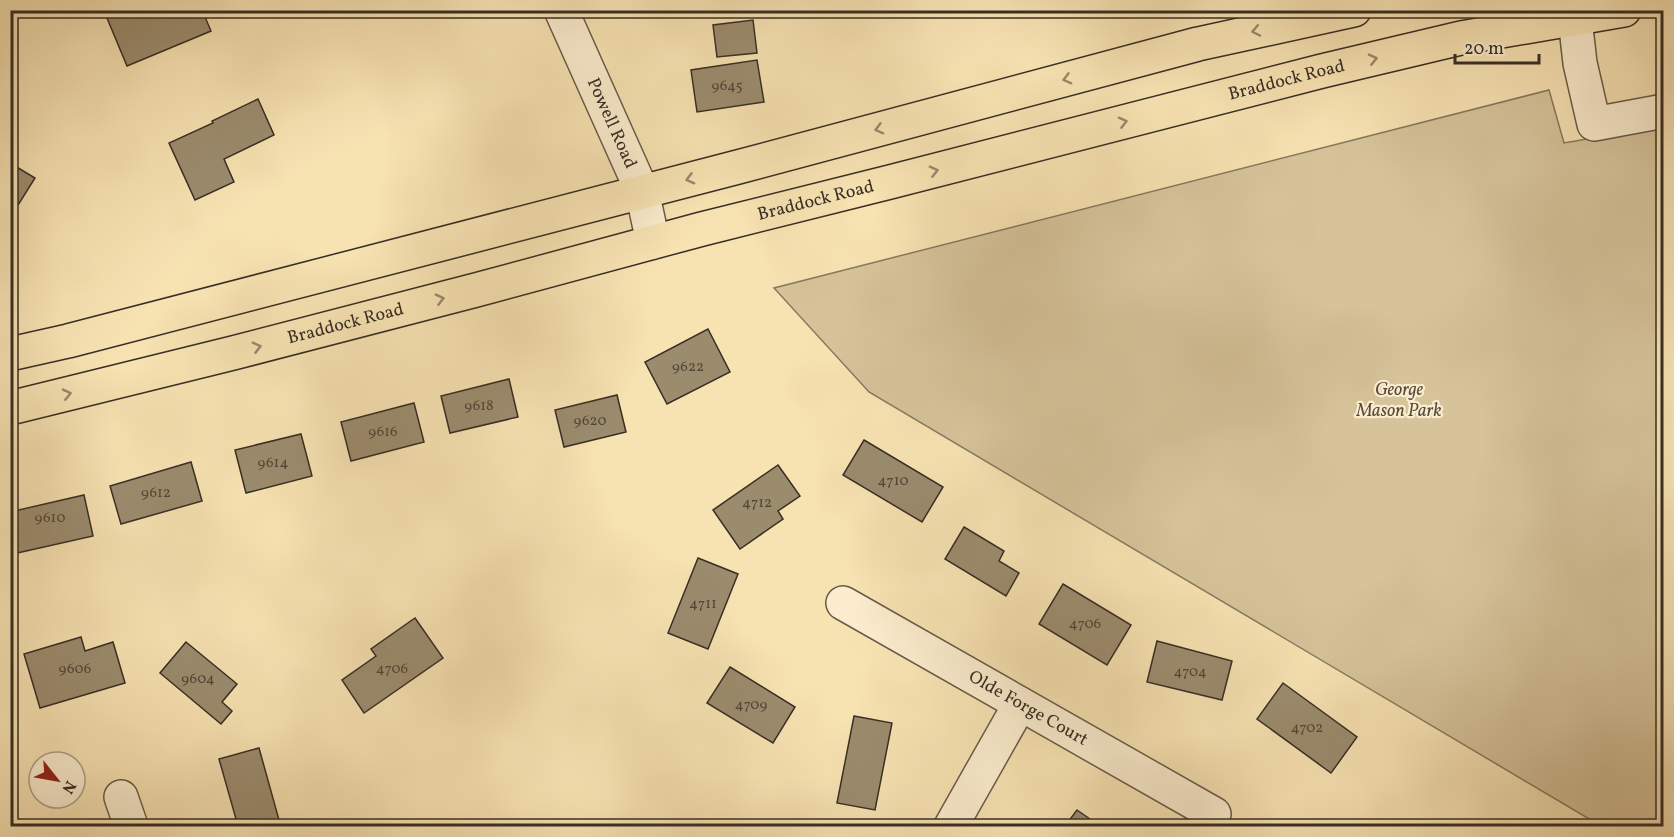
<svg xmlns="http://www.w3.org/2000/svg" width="1674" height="837" viewBox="0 0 1674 837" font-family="Vollkorn,serif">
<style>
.green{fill:#d6c39a;stroke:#867860;stroke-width:1.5}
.building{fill:#9b8c6e;stroke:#372e25;stroke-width:1.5}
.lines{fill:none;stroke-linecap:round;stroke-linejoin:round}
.minor-casing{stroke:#675b48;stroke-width:36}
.major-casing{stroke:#372e25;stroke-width:36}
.minor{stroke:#faeccd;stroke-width:33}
.major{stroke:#f7e2b2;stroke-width:33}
.oneway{stroke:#97886c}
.labels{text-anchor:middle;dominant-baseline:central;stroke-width:4.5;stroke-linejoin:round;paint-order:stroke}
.number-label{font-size:15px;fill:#504637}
.street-label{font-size:18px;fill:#372e25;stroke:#faeccd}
.park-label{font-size:18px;font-style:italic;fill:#574c3c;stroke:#faeccd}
</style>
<rect width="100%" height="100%" fill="#f7e2b2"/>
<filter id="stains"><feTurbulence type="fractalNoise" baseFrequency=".00333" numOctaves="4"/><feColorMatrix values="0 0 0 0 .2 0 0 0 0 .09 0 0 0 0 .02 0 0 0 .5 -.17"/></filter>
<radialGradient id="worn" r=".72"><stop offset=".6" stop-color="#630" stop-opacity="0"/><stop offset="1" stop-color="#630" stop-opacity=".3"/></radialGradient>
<polygon class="green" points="1549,90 1564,143 1663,126 1663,826 1601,826 869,392 774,288"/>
<g class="building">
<polygon points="124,10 202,10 211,31 127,66 107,18"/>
<polygon points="753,20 757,53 717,57 713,25"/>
<polygon points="757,60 764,102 697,112 691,70"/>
<polygon points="258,99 274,135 224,159 234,182 195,200 169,143 213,123 212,121"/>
<polygon points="10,163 35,178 10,218"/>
<polygon points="708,329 730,372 667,404 645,362"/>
<polygon points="509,379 518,417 450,433 441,396"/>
<polygon points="617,395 626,432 564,447 555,410"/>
<polygon points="414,403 424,442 351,461 341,422"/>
<polygon points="301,434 312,476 246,493 235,450"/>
<polygon points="864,440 943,487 922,522 843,475"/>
<polygon points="191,462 202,501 121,524 110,486"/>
<polygon points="778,465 800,496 778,511 783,519 740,549 713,510"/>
<polygon points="84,495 93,536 17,553 10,525 10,512"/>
<polygon points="964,527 1004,551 999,561 1019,573 1006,596 945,559"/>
<polygon points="698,558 738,574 708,649 668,633"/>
<polygon points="1063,584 1131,625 1107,665 1039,624"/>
<polygon points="415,618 443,658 364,713 342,680 376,656 371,649"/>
<polygon points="81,637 85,651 113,642 125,683 40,708 24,654"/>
<polygon points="1157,641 1232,661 1222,700 1147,682"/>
<polygon points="186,642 237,684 222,702 232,711 221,724 160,673"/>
<polygon points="730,667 795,707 773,743 707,703"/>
<polygon points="1283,683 1357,737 1331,773 1257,719"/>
<polygon points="854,716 892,723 875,810 837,803"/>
<polygon points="259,748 279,820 258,826 238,826 219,759"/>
<polygon points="1077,810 1100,826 1065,826"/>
<rect x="504" y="825" width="66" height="1"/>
</g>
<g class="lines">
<g class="minor-casing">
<g id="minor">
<path id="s1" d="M 561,10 L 642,191 L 653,242"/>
<polyline points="1574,10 1580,63 1594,124 1664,111"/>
<path id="s2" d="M 843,603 L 1214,814"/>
<polyline points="121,797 131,826"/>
<polyline points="951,826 1020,704"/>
</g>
</g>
<g class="major-casing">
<g id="major">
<polyline points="10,354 68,341 738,167 1198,44 1354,10"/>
<path id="s3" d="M 10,408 L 233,353 L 476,290 L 702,229 L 890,182 L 1322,71 L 1461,38 L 1624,10"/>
</g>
</g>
<use href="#minor" class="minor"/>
<use href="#major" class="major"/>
</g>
<defs><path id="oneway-chevron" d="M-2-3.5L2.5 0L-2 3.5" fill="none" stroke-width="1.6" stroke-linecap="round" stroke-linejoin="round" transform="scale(1.5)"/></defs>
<g class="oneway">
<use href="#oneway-chevron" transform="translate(1256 31) rotate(168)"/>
<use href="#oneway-chevron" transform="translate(1373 59) rotate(-13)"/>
<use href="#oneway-chevron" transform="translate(1067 79) rotate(165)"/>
<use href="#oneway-chevron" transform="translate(1123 122) rotate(-14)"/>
<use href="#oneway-chevron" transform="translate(879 129) rotate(165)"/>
<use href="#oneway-chevron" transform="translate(934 171) rotate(-14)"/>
<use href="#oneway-chevron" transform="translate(690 179) rotate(165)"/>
<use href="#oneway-chevron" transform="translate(440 299) rotate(-14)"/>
<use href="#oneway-chevron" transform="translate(257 347) rotate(-15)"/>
<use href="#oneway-chevron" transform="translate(67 394) rotate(-13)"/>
</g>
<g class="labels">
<g class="number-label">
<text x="727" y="86">9645</text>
<text x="688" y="367">9622</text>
<text x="479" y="406">9618</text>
<text x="590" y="421">9620</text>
<text x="383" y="432">9616</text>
<text x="273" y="463">9614</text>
<text x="893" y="481">4710</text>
<text x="156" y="493">9612</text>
<text x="757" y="503">4712</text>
<text x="50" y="518">9610</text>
<text x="703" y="604">4711</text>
<text x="1085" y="624">4706</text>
<text x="75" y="669">9606</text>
<text x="392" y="669">4706</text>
<text x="1190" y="672">4704</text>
<text x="198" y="679">9604</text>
<text x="751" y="705">4709</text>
<text x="1307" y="728">4702</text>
</g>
<g class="street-label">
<text stroke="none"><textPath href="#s3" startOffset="1318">Braddock Road</textPath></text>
<text stroke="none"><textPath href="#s1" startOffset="124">Powell Road</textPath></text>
<text stroke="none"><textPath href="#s3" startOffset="832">Braddock Road</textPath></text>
<text stroke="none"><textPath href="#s3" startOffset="346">Braddock Road</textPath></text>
<text stroke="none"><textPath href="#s2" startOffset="213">Olde Forge Court</textPath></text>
</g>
<g class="park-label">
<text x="1399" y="390">George<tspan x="1399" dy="21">Mason Park</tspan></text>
</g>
</g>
<rect width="1674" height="837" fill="none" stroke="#f7e2b2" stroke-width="36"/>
<rect x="12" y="12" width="1650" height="813" fill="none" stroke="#372e25" stroke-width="3"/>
<rect x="18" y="18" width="1638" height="801" fill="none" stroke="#372e25" stroke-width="1.5"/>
<g transform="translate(57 780) rotate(121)"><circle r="28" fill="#faeccd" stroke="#aca08a" stroke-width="1.5"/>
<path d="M0-4.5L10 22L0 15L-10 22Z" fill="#8f2418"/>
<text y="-9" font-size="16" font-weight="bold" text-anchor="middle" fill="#372e25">N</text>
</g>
<path d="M1455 54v9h84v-9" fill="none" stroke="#372e25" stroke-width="3"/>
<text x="1464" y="54" font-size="18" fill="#372e25" stroke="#faeccd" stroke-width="4.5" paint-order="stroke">20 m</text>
<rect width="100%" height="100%" filter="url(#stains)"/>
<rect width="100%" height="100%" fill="url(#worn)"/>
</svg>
